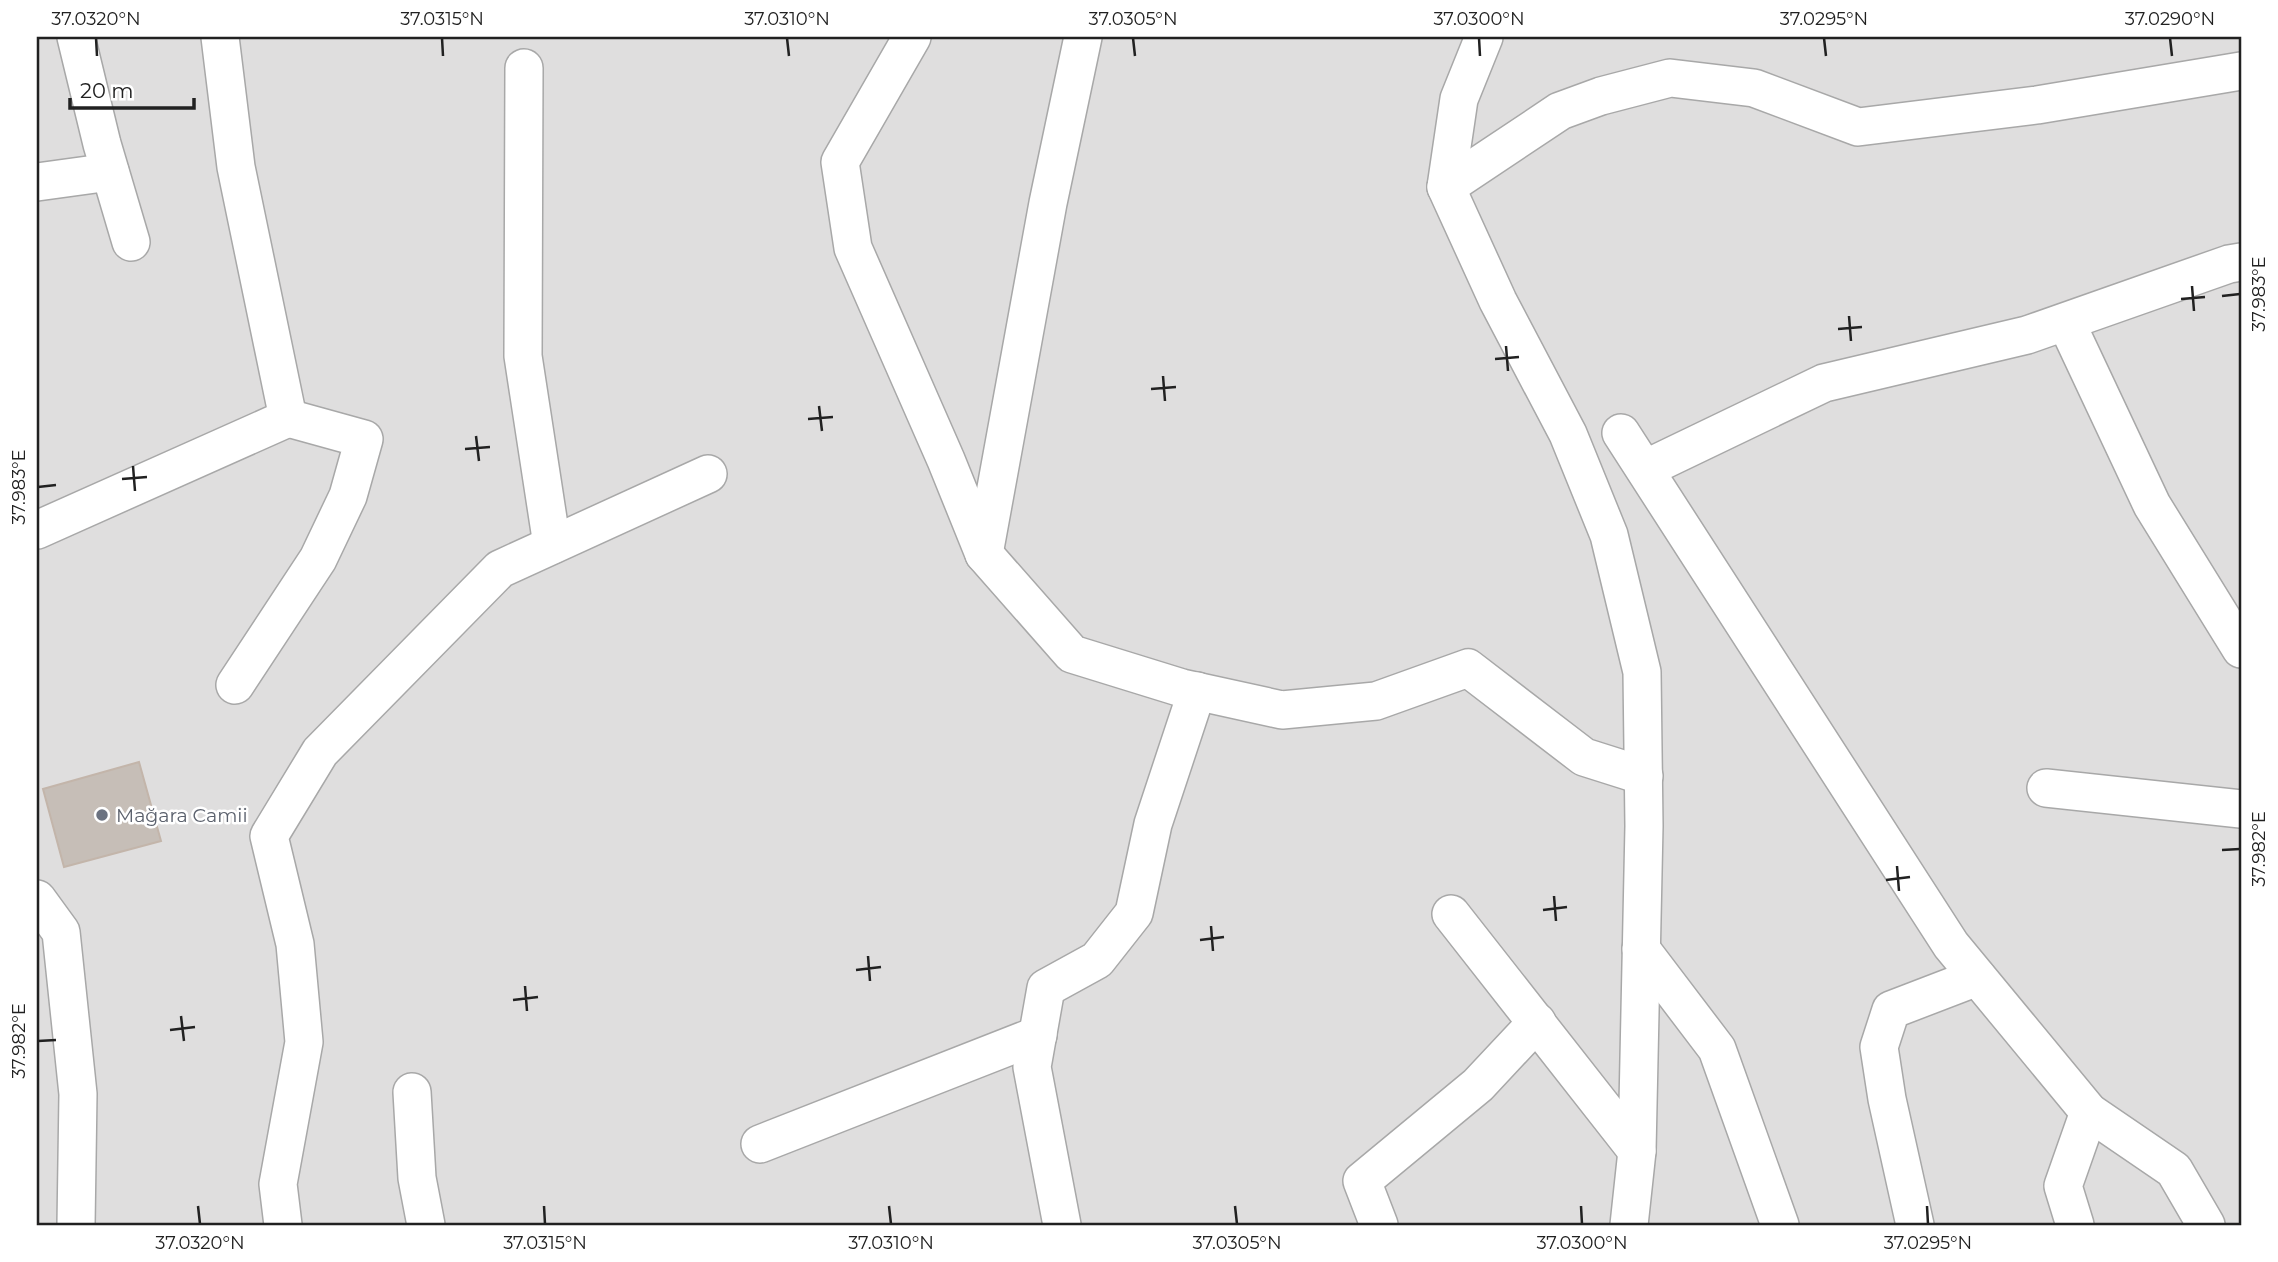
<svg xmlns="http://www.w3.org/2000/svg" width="2278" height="1262" viewBox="0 0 2278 1262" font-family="Montserrat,sans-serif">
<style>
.residential{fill:#dfdede}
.building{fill:#c6beb7;stroke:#c3b5aa;stroke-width:2}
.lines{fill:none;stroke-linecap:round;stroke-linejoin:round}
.minor-casing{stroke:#a8a8a8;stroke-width:40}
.minor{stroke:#fff;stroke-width:37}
.ticks{fill:none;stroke:#212121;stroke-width:2.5}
.worship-dot{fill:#6b7280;stroke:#fff;stroke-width:2.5}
.labels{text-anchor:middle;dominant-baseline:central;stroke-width:5;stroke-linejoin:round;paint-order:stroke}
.worship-label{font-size:19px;fill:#5b616d;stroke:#fff;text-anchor:start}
.neatline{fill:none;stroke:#212121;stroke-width:2.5}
.ticks-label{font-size:18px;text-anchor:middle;fill:#212121}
</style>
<rect width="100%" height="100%" fill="#f1eee8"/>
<rect class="residential" x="37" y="37" width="2204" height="1188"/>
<polygon class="building" points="139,762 161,841 64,867 43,789"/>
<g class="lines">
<g class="minor-casing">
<g id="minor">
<polyline points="76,37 102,144 131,242"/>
<polyline points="912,37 840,162 853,248 946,460 984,554 1072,654 1182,688 1282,710 1376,701 1468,668 1584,757 1644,776"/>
<polyline points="1484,37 1459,99 1446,187 1498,301 1568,434 1609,535 1642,672 1644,826 1637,1151 1629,1225"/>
<polyline points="524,68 523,356 552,545"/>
<polyline points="37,182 110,172"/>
<polyline points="1446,187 1560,111 1601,96 1670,78 1754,88 1858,127 2037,105 2241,71"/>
<polyline points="2066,322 2152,505 2241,649"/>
<polyline points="1621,433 1951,945 2089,1112 2174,1170 2206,1225"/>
<polyline points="1645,469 1824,383 2027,335 2229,264 2241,262"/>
<polyline points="37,530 288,418 236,167 220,37"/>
<polyline points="984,554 1048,203 1083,37"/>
<polyline points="235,685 318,559 348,496 364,439 288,418"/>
<polyline points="2046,788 2241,809"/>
<polyline points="37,899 61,932 78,1094 76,1225"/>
<polyline points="1451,914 1637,1151"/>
<polyline points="1641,949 1717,1049 1780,1225"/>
<polyline points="412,1092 417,1178 426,1225"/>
<polyline points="760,1144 1038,1035"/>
<polyline points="283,1225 278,1184 304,1042 295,944 269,836 320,752 500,569 708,474"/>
<polyline points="1062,1225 1032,1067 1046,988 1097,960 1134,913 1153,824 1197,691"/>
<polyline points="1379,1225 1362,1181 1478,1085 1537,1022"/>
<polyline points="1915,1225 1887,1099 1879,1047 1891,1010 1977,977"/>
<polyline points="2075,1225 2063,1186 2089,1112"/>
</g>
</g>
<use href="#minor" class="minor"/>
</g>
<path class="ticks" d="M 96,38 L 97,56M 442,38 L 443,56M 787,38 L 789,56M 1133,38 L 1135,56M 1479,38 L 1480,56M 1824,38 L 1826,56M 2170,38 L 2172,56M 2192,286 L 2194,311M 2222,296 L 2240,294M 2181,299 L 2205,297M 1849,316 L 1851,341M 1838,329 L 1862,327M 1506,346 L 1508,371M 1495,359 L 1519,357M 1163,376 L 1165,401M 1151,389 L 1176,387M 819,406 L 822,431M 808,419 L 833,417M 476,436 L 479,461M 465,449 L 490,447M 133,466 L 135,491M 122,479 L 147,477M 38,487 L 56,485M 2222,850 L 2240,849M 1897,866 L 1899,891M 1886,880 L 1910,877M 1554,896 L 1556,921M 1543,910 L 1567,907M 1211,926 L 1213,951M 1200,940 L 1224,937M 868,956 L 870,981M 856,970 L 881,967M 525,986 L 527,1011M 513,1000 L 538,997M 181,1016 L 184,1041M 170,1030 L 195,1027M 38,1041 L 56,1040M 198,1206 L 200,1224M 544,1206 L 545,1224M 889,1206 L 891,1224M 1235,1206 L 1237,1224M 1581,1206 L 1582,1224M 1927,1206 L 1928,1224"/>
<circle class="worship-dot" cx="102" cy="815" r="7"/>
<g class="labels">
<g class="worship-label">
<text x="116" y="815">Mağara Camii</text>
</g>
</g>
<rect width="2278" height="1262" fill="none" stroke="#ffffff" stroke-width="77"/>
<path d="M70 98v10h124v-10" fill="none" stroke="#212121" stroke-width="3.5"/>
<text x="80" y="98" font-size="21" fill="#212121" stroke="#ffffff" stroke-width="5" paint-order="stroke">20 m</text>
<rect x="38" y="38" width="2202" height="1186" class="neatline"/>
<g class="ticks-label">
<text x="96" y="25">37.0320°N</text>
<text x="442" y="25">37.0315°N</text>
<text x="787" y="25">37.0310°N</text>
<text x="1133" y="25">37.0305°N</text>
<text x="1479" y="25">37.0300°N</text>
<text x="1824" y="25">37.0295°N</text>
<text x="2170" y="25">37.0290°N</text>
<text transform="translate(2259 294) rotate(-90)" y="6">37.983°E</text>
<text transform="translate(19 487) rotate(-90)" y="6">37.983°E</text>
<text transform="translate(2259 849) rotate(-90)" y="6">37.982°E</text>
<text transform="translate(19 1041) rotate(-90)" y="6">37.982°E</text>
<text x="200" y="1249">37.0320°N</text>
<text x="545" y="1249">37.0315°N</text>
<text x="891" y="1249">37.0310°N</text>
<text x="1237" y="1249">37.0305°N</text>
<text x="1582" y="1249">37.0300°N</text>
<text x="1928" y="1249">37.0295°N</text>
</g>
</svg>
